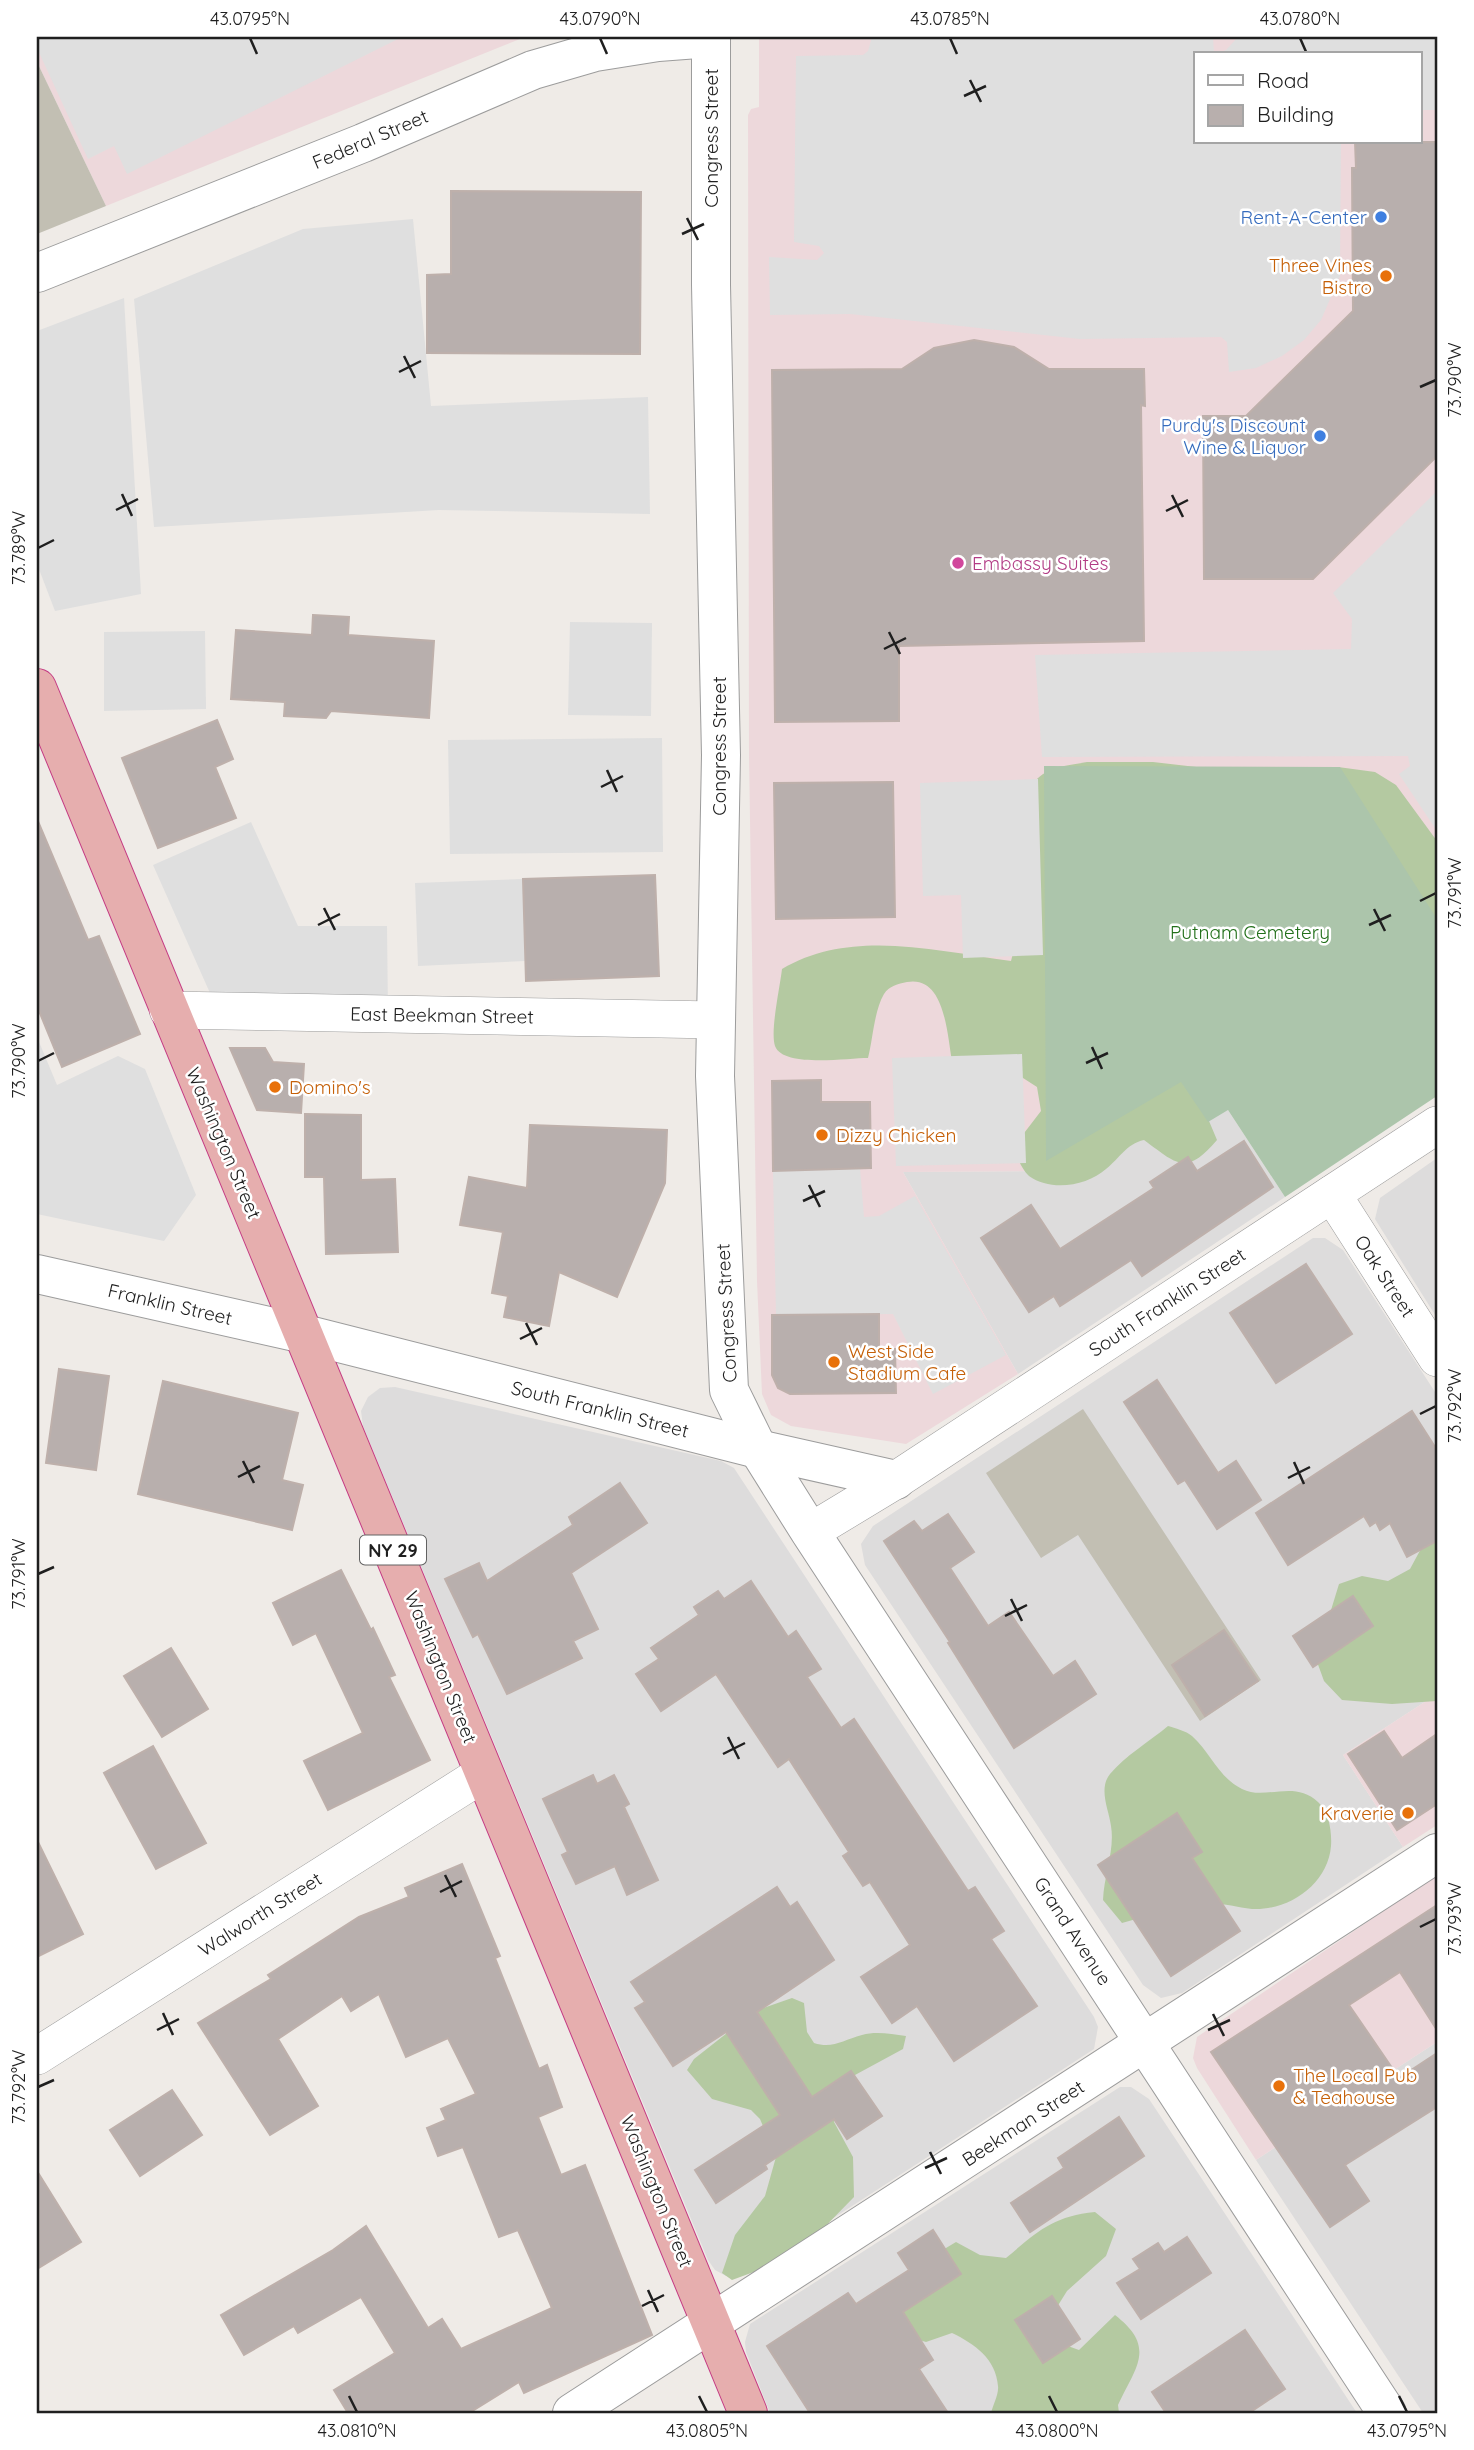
<svg xmlns="http://www.w3.org/2000/svg" width="1474" height="2450" viewBox="0 0 1474 2450" font-family="Quicksand,sans-serif">
<style>
.residential{fill:#dddcdc}
.commercial{fill:#edd8db;fill-rule:evenodd}
.construction{fill:#c2bfb3}
.forest{fill:#b4c9a1}
.cemetery{fill:#acc5ab}
.parking{fill:#dfdfdf}
.building{fill:#b8afad;stroke:#beb0ab;stroke-width:2}
.lines{fill:none;stroke-linecap:round;stroke-linejoin:round}
.minor-casing{stroke:#9c9c9c;stroke-width:38}
.tertiary-casing{stroke:#9c9c9c;stroke-width:40}
.trunk-casing{stroke:#c53c84;stroke-width:40}
.minor{stroke:#fff;stroke-width:37}
.tertiary{stroke:#fff;stroke-width:38}
.trunk{stroke:#e6aeae;stroke-width:38}
.ticks{fill:none;stroke:#1f1f1f;stroke-width:2.5}
.shop-dot{fill:#3f7fe0;stroke:#fff;stroke-width:2.5}
.food-dot{fill:#e8710a;stroke:#fff;stroke-width:2.5}
.hotel-dot{fill:#d1479c;stroke:#fff;stroke-width:2.5}
.labels{text-anchor:middle;dominant-baseline:central;stroke-width:5;stroke-linejoin:round;paint-order:stroke}
.shield{fill:#fff;stroke:#626262;stroke-width:2}
.shield-label{font-size:18px;font-weight:bold;fill:#1f1f1f}
.street-label{font-size:19px;fill:#1f1f1f;stroke:#fff}
.shop-label{font-size:19px;fill:#366cbe;stroke:#fff;text-anchor:end}
.food-label{font-size:19px;fill:#c56008;stroke:#fff;text-anchor:start}
.hotel-label{font-size:19px;fill:#b23c85;stroke:#fff;text-anchor:start}
.park-label{font-size:19px;fill:#22701a;stroke:#fff}
.neatline{fill:none;stroke:#1f1f1f;stroke-width:2.5}
.ticks-label{font-size:18px;text-anchor:middle;fill:#1f1f1f}
</style>
<rect width="100%" height="100%" fill="#efebe7"/>
<g class="residential">
<polygon points="1228,1110 1285,1197 1018,1374 903,1172 1045,1171"/>
<polygon points="1437,1158 1437,1318 1375,1219 1380,1198"/>
<polygon points="1313,1238 1325,1238 1343,1250 1437,1395 1437,1694 1343,1755 1403,1847 1182,1993 1161,1998 1143,1985 865,1565 861,1544 873,1526"/>
<polygon points="395,1387 721,1461 734,1468 1094,2017 1098,2027 1094,2049 749,2273 726,2276 715,2270 708,2260 363,1426 361,1411 368,1397 380,1388"/>
<polygon points="1437,2042 1437,2413 1423,2413 1256,2160"/>
<polygon points="1120,2087 1131,2087 1149,2099 1357,2413 770,2413 746,2352 745,2342 750,2324"/>
</g>
<g class="commercial">
<polygon points="37,37 525,37 106,206 37,62"/>
<path d="M 759,37 L 1437,37 L 1437,911 L 1046,1171 L 903,1172 L 1018,1374 L 906,1444 L 791,1426 L 771,1415 L 762,1394 L 757,1281 L 749,754 L 748,115 L 751,109 L 759,107 ZM 1196,54 L 1420,54 L 1420,142 L 1196,142 Z"/>
<polygon points="1437,1694 1437,1825 1403,1847 1343,1755"/>
<polygon points="1437,1875 1437,2042 1256,2160 1197,2068 1193,2058 1197,2037"/>
</g>
<g class="construction">
<polygon points="37,62 106,206 37,234"/>
<polygon points="1083,1409 1261,1680 1200,1721 1078,1535 1041,1558 986,1473"/>
</g>
<g class="forest">
<path d="M 1087,762 L 1153,762 L 1231,771 L 1338,767 L 1375,772 L 1396,785 L 1437,841 L 1437,951 L 1183,1080 L 1201,1102 L 1217,1140 C 1186,1176 1178,1165 1144,1140 C 1126,1144 1120,1158 1106,1169 C 1087,1186 1051,1192 1029,1176 C 1023,1171 1019,1160 1014,1153 L 1018,1141 L 1041,1111 L 1037,1087 L 992,1058 L 952,1061 C 947,1034 945,975 907,982 C 898,984 889,986 884,994 C 874,1011 873,1039 868,1058 C 847,1058 783,1068 775,1046 C 770,1031 780,987 782,969 C 851,928 936,951 1011,961 L 1017,937 L 1027,791 C 1044,766 1059,767 1087,762 Z"/>
<polygon points="1437,1529 1437,1701 1392,1704 1342,1700 1324,1681 1316,1659 1339,1584 1362,1576 1388,1581 1410,1569 1423,1545"/>
<path d="M 1168,1726 C 1175,1728 1186,1731 1192,1736 C 1211,1753 1218,1777 1242,1789 C 1265,1801 1294,1779 1318,1802 C 1329,1811 1332,1832 1331,1846 C 1328,1884 1289,1911 1252,1909 C 1234,1907 1219,1901 1200,1904 C 1174,1908 1148,1916 1122,1923 L 1103,1900 C 1104,1875 1115,1850 1111,1826 C 1109,1810 1098,1789 1110,1774 C 1125,1756 1150,1741 1168,1726 Z"/>
<path d="M 792,1998 L 804,2003 L 807,2032 L 814,2043 C 833,2049 843,2040 862,2035 C 876,2031 891,2034 906,2036 L 903,2049 L 855,2075 L 837,2095 L 834,2122 L 853,2157 L 854,2197 L 807,2245 L 786,2260 L 732,2280 L 722,2273 L 735,2235 L 765,2196 L 776,2157 L 760,2119 L 751,2110 L 712,2099 L 687,2070 L 694,2059 L 755,2011 Z"/>
<path d="M 1095,2212 L 1116,2229 L 1106,2256 L 1067,2291 L 1052,2315 L 1054,2341 L 1079,2350 L 1115,2315 C 1156,2347 1137,2365 1118,2405 L 1119,2413 L 991,2413 C 993,2405 999,2394 998,2386 C 996,2359 975,2344 952,2333 L 926,2342 L 903,2335 L 892,2313 L 936,2254 L 956,2242 L 980,2255 L 1006,2258 C 1037,2232 1053,2216 1095,2212 Z"/>
</g>
<polygon class="cemetery" points="1044,766 1340,767 1437,919 1437,1096 1285,1197 1228,1110 1208,1122 1181,1082 1046,1161"/>
<g class="parking">
<polygon points="37,37 402,37 127,174 114,146 88,159 37,48"/>
<polygon points="872,37 1213,37 1214,53 1218,54 1226,50 1238,37 1437,37 1437,110 1420,110 1420,54 1196,54 1196,142 1341,142 1340,276 1321,320 1304,340 1282,356 1256,368 1229,372 1227,342 1221,337 1080,339 850,314 770,315 769,257 817,260 824,253 819,246 794,242 796,56 863,55 868,51"/>
<polygon points="413,219 431,406 648,397 650,514 439,510 154,527 134,299 303,229"/>
<polygon points="124,298 141,594 55,611 37,564 37,331"/>
<polygon points="1437,491 1437,831 1399,774 1410,766 1408,756 1042,757 1035,655 1351,649 1352,619 1333,593"/>
<polygon points="570,622 652,623 651,716 568,715"/>
<polygon points="205,631 206,709 104,711 104,632"/>
<polygon points="662,738 663,852 450,854 448,740"/>
<polygon points="1038,779 1043,955 963,958 961,895 923,896 920,783"/>
<polygon points="251,822 298,926 387,926 388,1014 218,1011 153,865"/>
<polygon points="523,879 525,961 418,966 415,883"/>
<polygon points="37,1037 57,1085 118,1056 145,1069 196,1195 164,1241 37,1214"/>
<polygon points="1022,1054 1026,1163 896,1166 892,1058"/>
<polygon points="860,1168 864,1217 879,1216 915,1196 1006,1355 933,1394 893,1314 776,1315 773,1171"/>
</g>
<g class="building">
<polygon points="1355,142 1437,142 1437,456 1313,579 1204,579 1203,416 1246,416 1353,311 1352,168 1356,168"/>
<polygon points="451,191 641,192 640,354 427,353 427,275 451,274"/>
<polygon points="974,340 1014,347 1049,369 1144,369 1145,406 1141,405 1144,641 899,646 899,721 775,722 772,370 902,369 934,348"/>
<polygon points="313,615 349,617 348,635 434,641 429,718 331,711 326,718 284,716 285,702 231,699 236,630 312,635"/>
<polygon points="217,720 233,759 215,767 236,818 158,848 122,758"/>
<polygon points="893,782 895,917 776,919 774,783"/>
<polygon points="37,819 88,940 99,936 140,1034 62,1067 37,1006"/>
<polygon points="655,875 659,976 526,981 523,879"/>
<polygon points="230,1048 265,1048 273,1062 304,1064 301,1113 257,1110"/>
<polygon points="821,1080 821,1102 870,1102 871,1168 773,1171 772,1081"/>
<polygon points="305,1114 361,1115 361,1180 395,1179 398,1252 326,1254 324,1177 305,1177"/>
<polygon points="530,1125 667,1130 665,1183 617,1297 559,1272 549,1326 504,1317 508,1296 492,1293 503,1232 460,1225 469,1177 527,1188"/>
<polygon points="1244,1141 1273,1187 1142,1276 1131,1260 1060,1306 1054,1296 1029,1312 981,1238 1031,1205 1060,1249 1154,1188 1150,1182 1188,1157 1197,1171"/>
<polygon points="1306,1264 1352,1334 1276,1383 1230,1313"/>
<polygon points="879,1314 879,1349 895,1349 896,1393 790,1394 778,1388 772,1375 772,1315"/>
<polygon points="59,1369 109,1376 96,1470 46,1463"/>
<polygon points="1157,1380 1218,1473 1236,1461 1261,1500 1217,1529 1185,1480 1178,1484 1124,1402"/>
<polygon points="163,1381 298,1413 282,1480 303,1485 292,1530 138,1494"/>
<polygon points="1412,1411 1437,1450 1437,1541 1407,1557 1390,1523 1380,1530 1376,1522 1370,1526 1364,1516 1288,1565 1256,1513"/>
<polygon points="620,1483 647,1523 571,1573 598,1629 573,1641 582,1658 507,1694 478,1634 473,1637 445,1579 479,1563 487,1581 573,1525 569,1517"/>
<polygon points="948,1514 974,1552 950,1568 988,1626 1009,1612 1053,1676 1075,1661 1096,1694 1014,1748 948,1643 950,1642 884,1541 914,1521 922,1531"/>
<polygon points="341,1570 371,1630 373,1628 395,1675 389,1677 430,1760 328,1810 304,1761 363,1733 316,1633 293,1645 273,1603"/>
<polygon points="751,1581 788,1637 796,1631 821,1669 807,1677 841,1728 854,1719 968,1891 975,1887 1004,1931 991,1939 1037,2006 954,2061 917,2006 892,2023 861,1977 910,1945 870,1882 863,1886 843,1856 849,1852 789,1759 778,1767 716,1674 661,1711 636,1674 659,1659 651,1648 699,1615 694,1607 718,1591 724,1599"/>
<polygon points="1353,1596 1373,1626 1313,1667 1293,1636"/>
<polygon points="1224,1630 1258,1681 1205,1716 1172,1665"/>
<polygon points="171,1648 208,1709 162,1737 124,1676"/>
<polygon points="1384,1731 1402,1758 1437,1734 1437,1804 1397,1830 1348,1754"/>
<polygon points="153,1746 206,1843 156,1869 104,1773"/>
<polygon points="593,1775 597,1784 614,1775 629,1804 624,1807 658,1880 627,1895 615,1866 576,1884 562,1855 568,1852 543,1799"/>
<polygon points="1177,1813 1202,1852 1192,1858 1240,1931 1171,1976 1098,1865"/>
<polygon points="37,1840 83,1934 37,1957"/>
<polygon points="462,1864 500,1956 495,1958 539,2069 547,2065 562,2107 538,2117 561,2175 585,2165 652,2335 524,2393 519,2382 469,2413 348,2413 334,2390 395,2353 361,2297 298,2333 294,2326 244,2355 221,2315 333,2250 366,2226 428,2328 442,2319 461,2349 552,2308 518,2230 499,2237 463,2147 438,2156 427,2128 446,2120 441,2109 476,2094 448,2038 406,2057 379,1994 351,2011 342,1996 278,2039 318,2106 270,2135 198,2023 271,1979 268,1975 359,1917 409,1897 405,1888"/>
<polygon points="777,1887 790,1907 797,1902 834,1960 757,2012 812,2097 851,2071 882,2116 847,2139 834,2119 765,2165 767,2169 716,2203 695,2170 780,2115 726,2032 673,2066 635,2008 645,2002 631,1982"/>
<polygon points="1437,1905 1437,2030 1400,1972 1349,2005 1399,2078 1437,2053 1437,2107 1345,2165 1369,2201 1330,2227 1211,2052"/>
<polygon points="172,2090 202,2135 140,2176 110,2130"/>
<polygon points="1119,2117 1144,2156 1030,2232 1011,2203 1064,2168 1058,2158"/>
<polygon points="37,2171 81,2242 37,2269"/>
<polygon points="933,2230 961,2274 903,2312 933,2360 919,2369 948,2413 810,2413 767,2346 848,2293 856,2304 909,2270 898,2253"/>
<polygon points="1187,2237 1211,2273 1141,2319 1117,2283 1140,2269 1133,2259 1158,2243 1164,2252"/>
<polygon points="1052,2296 1080,2339 1043,2363 1015,2320"/>
<polygon points="1245,2330 1285,2389 1249,2413 1166,2413 1152,2392"/>
</g>
<g class="lines">
<g class="minor-casing">
<g id="minor">
<polyline points="168,1010 716,1020"/>
<polyline points="1332,1194 1437,1358"/>
<polyline points="810,1532 896,1480 1437,1125"/>
<polyline points="37,2056 484,1773"/>
</g>
</g>
<g class="tertiary-casing">
<g id="tertiary">
<polyline points="711,37 711,285 721,755 715,1076 729,1390 758,1449 810,1532 1387,2413"/>
<polyline points="37,273 363,143 533,70 595,52 658,42 711,38"/>
<polyline points="37,1274 304,1334 758,1449 896,1480"/>
<polyline points="572,2413 1437,1853"/>
</g>
</g>
<g class="trunk-casing">
<polyline id="trunk" points="37,688 748,2413"/>
</g>
<use href="#minor" class="minor"/>
<use href="#tertiary" class="tertiary"/>
<use href="#trunk" class="trunk"/>
</g>
<path class="ticks" d="M 250,38 L 257,54M 600,38 L 607,54M 950,38 L 957,54M 1300,38 L 1307,54M 970,80 L 981,102M 964,96 L 986,86M 687,218 L 698,240M 682,234 L 704,224M 404,356 L 415,378M 399,372 L 421,361M 1420,387 L 1436,380M 122,494 L 132,516M 1172,495 L 1183,517M 116,510 L 138,499M 1166,511 L 1188,500M 38,548 L 54,540M 889,632 L 900,654M 884,649 L 906,638M 607,770 L 617,792M 601,787 L 623,776M 1420,901 L 1436,893M 324,908 L 335,930M 1374,909 L 1385,931M 318,925 L 340,914M 1369,925 L 1391,915M 1092,1047 L 1102,1069M 38,1061 L 54,1053M 1086,1063 L 1108,1053M 809,1185 L 820,1207M 803,1201 L 825,1191M 526,1323 L 537,1345M 520,1339 L 542,1328M 1420,1414 L 1436,1406M 243,1461 L 254,1483M 1294,1462 L 1304,1484M 238,1477 L 260,1466M 1288,1478 L 1310,1467M 38,1574 L 54,1567M 1011,1599 L 1022,1621M 1005,1616 L 1027,1605M 728,1737 L 739,1759M 723,1754 L 745,1743M 445,1875 L 456,1897M 440,1892 L 462,1881M 1420,1927 L 1436,1919M 163,2013 L 173,2035M 1213,2014 L 1224,2036M 157,2030 L 179,2019M 1208,2030 L 1230,2020M 38,2087 L 54,2080M 930,2152 L 941,2174M 925,2168 L 947,2158M 648,2290 L 658,2312M 642,2306 L 664,2295M 349,2396 L 357,2412M 699,2396 L 707,2412M 1049,2396 L 1057,2412M 1399,2396 L 1407,2412"/>
<g class="shop-dot">
<circle cx="1381" cy="217" r="7"/>
<circle cx="1320" cy="436" r="7"/>
</g>
<g class="food-dot">
<circle cx="1386" cy="276" r="7"/>
<circle cx="275" cy="1087" r="7"/>
<circle cx="822" cy="1135" r="7"/>
<circle cx="834" cy="1362" r="7"/>
<circle cx="1408" cy="1813" r="7"/>
<circle cx="1279" cy="2086" r="7"/>
</g>
<circle class="hotel-dot" cx="958" cy="563" r="7"/>
<g class="labels">
<rect class="shield" x="360" y="1535.5" width="66" height="29" rx="5"/>
<g class="shield-label">
<text x="393" y="1550">NY 29</text>
</g>
<g class="street-label">
<text transform="translate(711 138) rotate(-90)">Congress Street</text>
<text transform="translate(370 139) rotate(-23)">Federal Street</text>
<text transform="translate(719 746) rotate(-90)">Congress Street</text>
<text transform="translate(442 1015) rotate(1)">East Beekman Street</text>
<text transform="translate(224 1143) rotate(67)">Washington Street</text>
<text transform="translate(1385 1276) rotate(57)">Oak Street</text>
<text transform="translate(1167 1302) rotate(-33)">South Franklin Street</text>
<text transform="translate(170 1304) rotate(13)">Franklin Street</text>
<text transform="translate(726 1313) rotate(-93)">Congress Street</text>
<text transform="translate(600 1409) rotate(14)">South Franklin Street</text>
<text transform="translate(441 1667) rotate(68)">Washington Street</text>
<text transform="translate(260 1914) rotate(-32)">Walworth Street</text>
<text transform="translate(1073 1931) rotate(57)">Grand Avenue</text>
<text transform="translate(1023 2123) rotate(-33)">Beekman Street</text>
<text transform="translate(657 2191) rotate(68)">Washington Street</text>
</g>
<g class="shop-label">
<text x="1367" y="217">Rent-A-Center</text>
<text x="1306" y="425">Purdy's Discount<tspan x="1306" dy="22">Wine &amp; Liquor</tspan></text>
</g>
<g class="food-label">
<text x="1372" y="265" text-anchor="end">Three Vines<tspan x="1372" dy="22">Bistro</tspan></text>
<text x="289" y="1087">Domino's</text>
<text x="836" y="1135">Dizzy Chicken</text>
<text x="848" y="1351">West Side<tspan x="848" dy="22">Stadium Cafe</tspan></text>
<text x="1394" y="1813" text-anchor="end">Kraverie</text>
<text x="1293" y="2075">The Local Pub<tspan x="1293" dy="22">&amp; Teahouse</tspan></text>
</g>
<g class="hotel-label">
<text x="972" y="563">Embassy Suites</text>
</g>
<g class="park-label">
<text x="1250" y="932">Putnam Cemetery</text>
</g>
</g>
<rect width="1474" height="2450" fill="none" stroke="#ffffff" stroke-width="77"/>
<rect x="1194" y="52" width="228" height="91" fill="#ffffff" stroke="#a5a5a5" stroke-width="2"/>
<rect x="1208" y="75" width="35" height="10" fill="#ffffff" stroke="#a5a5a5" stroke-width="2"/>
<text x="1257" y="88" font-size="21" fill="#1f1f1f">Road</text>
<rect x="1208" y="105" width="35" height="21" fill="#b8afad" stroke="#a5a5a5" stroke-width="2"/>
<text x="1257" y="122" font-size="21" fill="#1f1f1f">Building</text>
<rect x="38" y="38" width="1398" height="2374" class="neatline"/>
<g class="ticks-label">
<text x="250" y="25">43.0795°N</text>
<text x="600" y="25">43.0790°N</text>
<text x="950" y="25">43.0785°N</text>
<text x="1300" y="25">43.0780°N</text>
<text transform="translate(1455 380) rotate(-90)" y="6">73.790°W</text>
<text transform="translate(19 548) rotate(-90)" y="6">73.789°W</text>
<text transform="translate(1455 893) rotate(-90)" y="6">73.791°W</text>
<text transform="translate(19 1061) rotate(-90)" y="6">73.790°W</text>
<text transform="translate(1455 1406) rotate(-90)" y="6">73.792°W</text>
<text transform="translate(19 1574) rotate(-90)" y="6">73.791°W</text>
<text transform="translate(1455 1919) rotate(-90)" y="6">73.793°W</text>
<text transform="translate(19 2087) rotate(-90)" y="6">73.792°W</text>
<text x="357" y="2437">43.0810°N</text>
<text x="707" y="2437">43.0805°N</text>
<text x="1057" y="2437">43.0800°N</text>
<text x="1407" y="2437">43.0795°N</text>
</g>
</svg>
